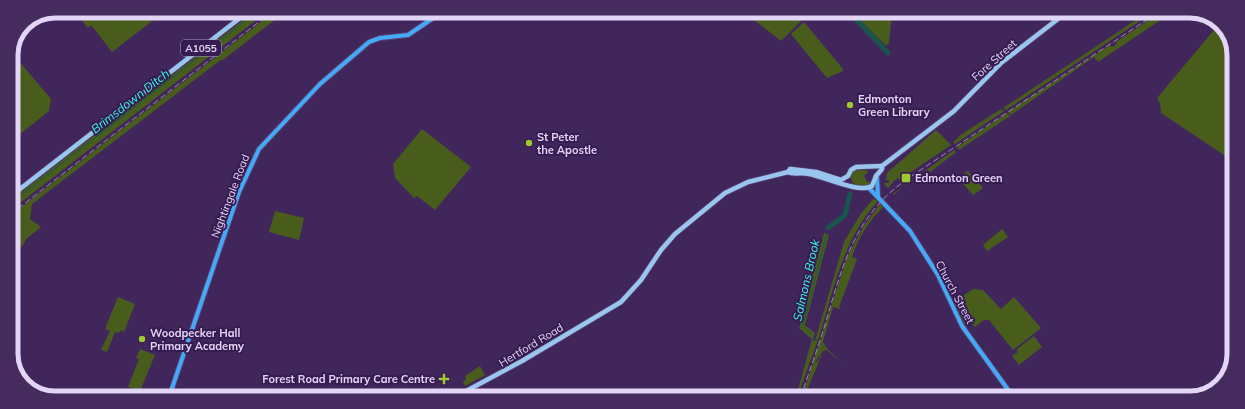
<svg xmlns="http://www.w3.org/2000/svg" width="1245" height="409" viewBox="0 0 1245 409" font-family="Mulish,sans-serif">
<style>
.green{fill:#485d1c}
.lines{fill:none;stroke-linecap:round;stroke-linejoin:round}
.stream{stroke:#18554f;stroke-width:1}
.river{stroke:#18554f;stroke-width:5}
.secondary-casing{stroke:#5b4275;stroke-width:6}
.primary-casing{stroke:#5b4275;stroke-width:6}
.secondary{stroke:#43aaf8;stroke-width:4}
.primary{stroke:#99c6ee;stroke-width:4.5}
.rail{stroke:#9d89b3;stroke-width:1;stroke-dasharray:6 3;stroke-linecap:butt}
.poi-dot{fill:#9dca2f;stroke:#371c51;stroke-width:1.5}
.labels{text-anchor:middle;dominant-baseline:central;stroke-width:4;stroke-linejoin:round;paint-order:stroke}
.shield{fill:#371c51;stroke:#af9ec4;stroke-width:1}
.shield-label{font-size:10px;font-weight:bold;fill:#e3d5f6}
.street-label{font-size:11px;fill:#e3d5f6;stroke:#371c51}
.poi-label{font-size:11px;font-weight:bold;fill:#e3d5f6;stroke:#371c51;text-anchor:start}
.water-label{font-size:12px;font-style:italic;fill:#34fbe8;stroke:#371c51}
.rim{fill:none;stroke:#e3d5f6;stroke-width:5}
</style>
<rect width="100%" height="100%" fill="#41265c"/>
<g class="green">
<polygon points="75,11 165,11 112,52 92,26 87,27"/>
<polygon points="255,11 268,11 11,210 11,200"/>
<polygon points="275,11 286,11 223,60 222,59 32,204 30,219 41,227 26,239 22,247 11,244 11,215"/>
<polygon points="744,12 810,12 781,41"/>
<polygon points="852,12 892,12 889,43 886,46"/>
<polygon points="1148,12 1152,13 1006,110 1003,108"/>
<polygon points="1159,13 1171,13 1098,62 1094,57 1011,115 1008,112 1110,45 1112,47 1117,44 1116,42"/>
<polygon points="804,22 843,69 843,71 827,78 791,34"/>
<polygon points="1219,24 1225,28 1234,52 1233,161 1161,113 1160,103 1157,98"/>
<polygon points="12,53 51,99 49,111 19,135 11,150"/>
<polygon points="1001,109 1004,111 955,144 953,142 962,134"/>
<polygon points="1007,113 1010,116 959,150 957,147"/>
<polygon points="422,129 471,167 435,210 417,196 414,198 395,178 393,164"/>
<polygon points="936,130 951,145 899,180 897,178 888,188 883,183 889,183 889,180 886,180 887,173"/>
<polygon points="954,150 956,152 955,153 930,172 927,170 907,183 894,195 893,194"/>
<path d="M 856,169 L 869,171 L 864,176 L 867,182 L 874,182 C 868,188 860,186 853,183 L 850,176 Z"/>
<polygon points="968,171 983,188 973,195 958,178"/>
<path d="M 873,199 L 878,201 C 843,239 834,288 820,334 C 813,355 804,376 798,397 L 796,397 L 812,339 L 799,328 L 824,233 L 829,235 L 805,325 L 815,333 L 813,340 L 815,341 L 844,242 L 860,215 Z"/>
<path d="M 880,204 L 883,207 C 869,221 858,238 852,257 L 857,259 L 839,307 L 841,308 L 840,309 L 833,307 L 823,342 L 828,350 L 842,362 L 826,350 L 823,351 L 815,362 L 818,361 L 823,352 L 804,397 L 802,397 L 847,257 L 863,227 Z"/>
<polygon points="275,211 304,218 299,240 269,232"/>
<polygon points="1002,229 1008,237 987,251 983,245"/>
<polygon points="973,289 983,290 1001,309 1014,297 1041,328 1013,350 989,320 984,320 975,327 971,323 966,327 954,302"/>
<polygon points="118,297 135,304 124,332 121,330 119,333 115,332 107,352 101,350 110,331 105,329"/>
<polygon points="1034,336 1042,347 1019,365 1012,356 1018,352 1016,350"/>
<polygon points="140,349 155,355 140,391 128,387 139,359 136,358"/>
<polygon points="480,366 485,375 465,386 463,382 466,379 465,376"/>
</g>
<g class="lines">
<g class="stream">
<polyline points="11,203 258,11"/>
<polyline points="824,348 803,326 827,233"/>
<polyline points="876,393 880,398"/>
</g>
<g class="river">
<polyline points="849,12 888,53"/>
<polyline points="828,228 845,215 850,194"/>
</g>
<g class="secondary-casing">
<g id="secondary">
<polyline points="877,178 878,196"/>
<polyline points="869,188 910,231 938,275 962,326 1014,398"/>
<polyline points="169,397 239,192 259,149 320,84 369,42 380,38 408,35 442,12"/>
</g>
</g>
<g class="primary-casing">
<g id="primary">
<path d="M 788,172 C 794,175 802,172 809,174 C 823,176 859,194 872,186 L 876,176"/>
<polyline points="876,176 882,169 882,166 954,111 1001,63 1067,12"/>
<polyline points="11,196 249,11"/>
<polyline points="455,397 522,361 621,302 641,280 661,250 675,234 725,193 748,182 788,172 790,169 816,172 841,180 848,176 851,170 856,167 882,166"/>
</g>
</g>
<use href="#secondary" class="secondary"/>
<use href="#primary" class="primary"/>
<g class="rail">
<polyline points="11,214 273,11"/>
<path d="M 801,397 C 808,374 817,351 824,328 C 843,265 853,216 910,177 L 1157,13"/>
</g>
</g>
<g class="poi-dot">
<circle cx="850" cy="105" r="4"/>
<circle cx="529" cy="143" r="4"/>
<rect x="901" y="173" width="10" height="10" rx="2"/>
<circle cx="142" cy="339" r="4"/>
<path d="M442 373h4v4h4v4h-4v4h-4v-4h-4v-4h4z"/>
</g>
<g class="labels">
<rect class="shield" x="181" y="40" width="40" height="16" rx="3"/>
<g class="shield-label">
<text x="201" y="48">A1055</text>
</g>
<g class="street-label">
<text transform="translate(994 60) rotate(-42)">Fore Street</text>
<text transform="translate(230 196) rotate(-69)">Nightingale Road</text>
<text transform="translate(955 292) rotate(62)">Church Street</text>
<text transform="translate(531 345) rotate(-31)">Hertford Road</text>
</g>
<g class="poi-label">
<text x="858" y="99">Edmonton<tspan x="858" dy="13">Green Library</tspan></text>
<text x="537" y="137">St Peter<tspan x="537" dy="13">the Apostle</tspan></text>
<text x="915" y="178">Edmonton Green</text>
<text x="150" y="333">Woodpecker Hall<tspan x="150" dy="13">Primary Academy</tspan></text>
<text x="435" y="379" text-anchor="end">Forest Road Primary Care Centre</text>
</g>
<g class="water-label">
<text transform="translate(130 101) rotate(-38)">Brimsdown Ditch</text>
<text transform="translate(806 280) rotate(-77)">Salmons Brook</text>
</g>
</g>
<path d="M0 0H1245V409H0ZM55 18H1190A37 37 0 0 1 1227 55V354A37 37 0 0 1 1190 391H55A37 37 0 0 1 18 354V55A37 37 0 0 1 55 18Z" fill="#452b5e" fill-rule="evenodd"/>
<path class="rim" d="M55 18H1190A37 37 0 0 1 1227 55V354A37 37 0 0 1 1190 391H55A37 37 0 0 1 18 354V55A37 37 0 0 1 55 18Z"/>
</svg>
